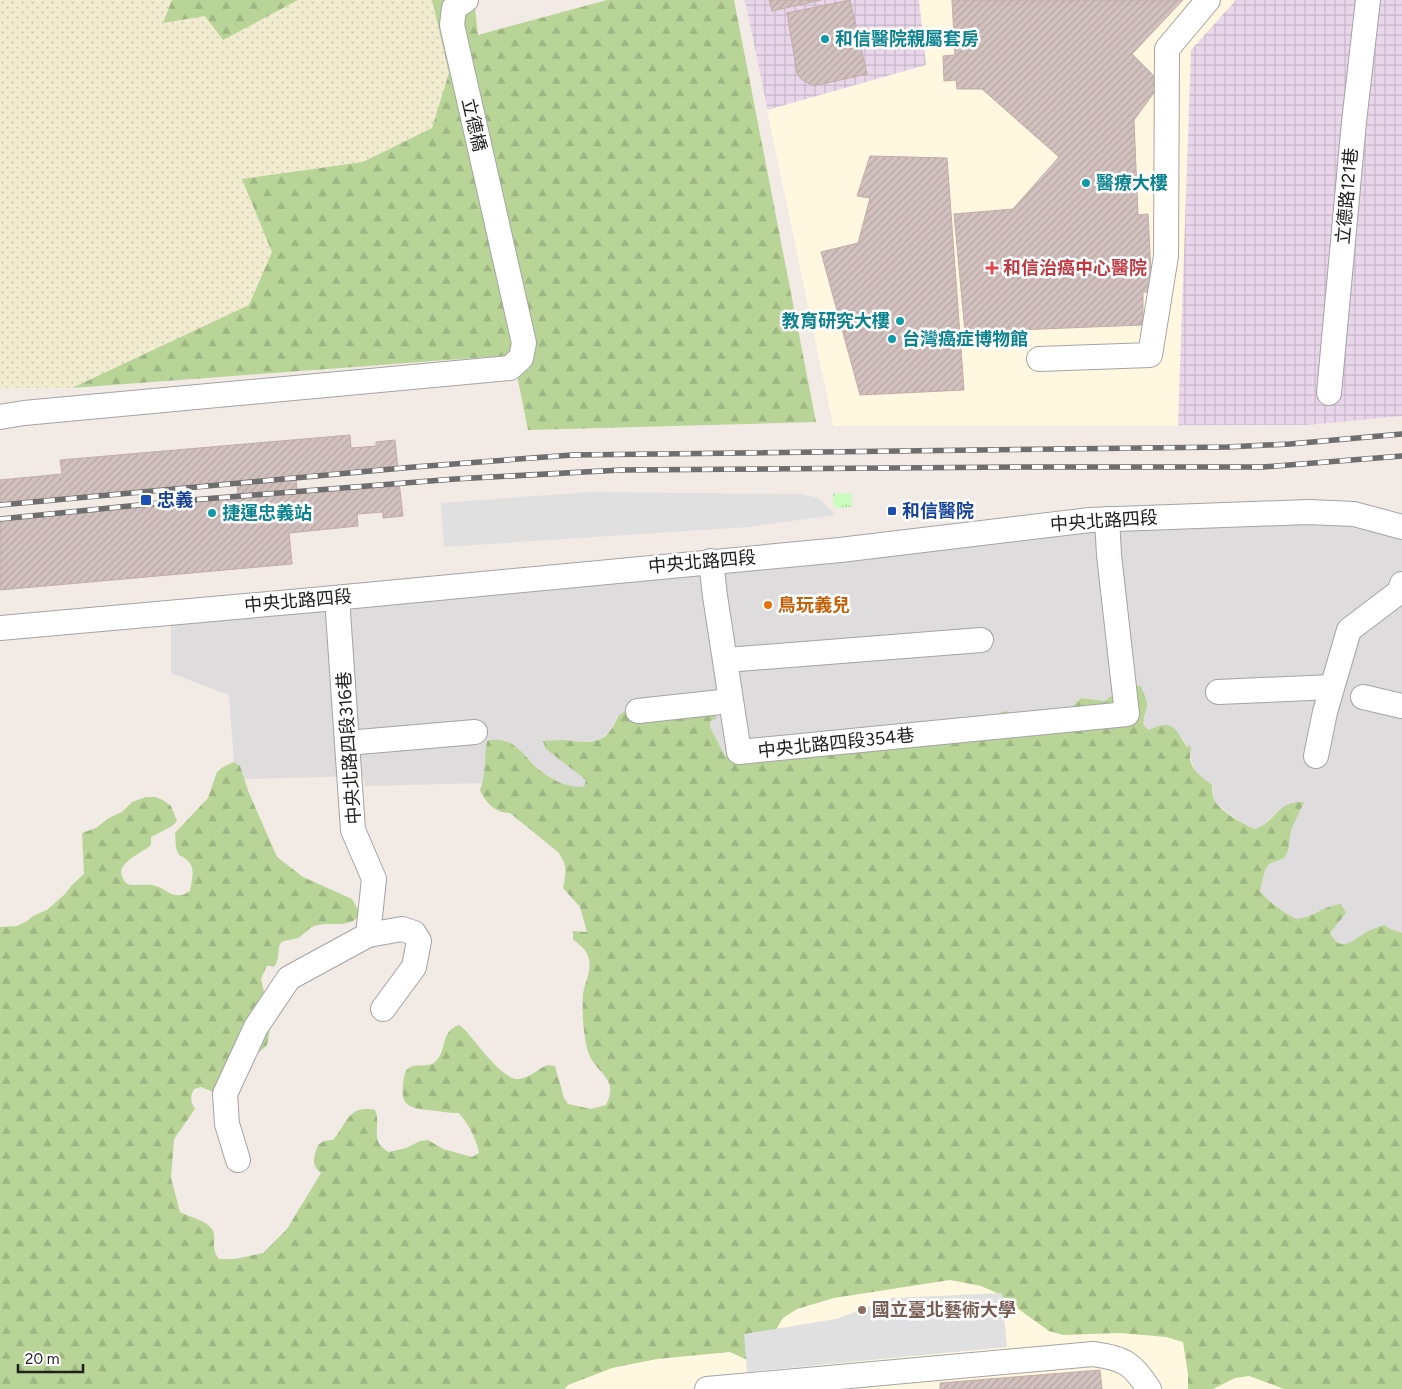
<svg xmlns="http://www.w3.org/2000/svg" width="1402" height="1389" viewBox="0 0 1402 1389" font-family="Figtree,'Noto Sans TC',sans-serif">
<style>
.residential{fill:#dedcdd}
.industrial{fill:url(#industrial-grid)}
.education{fill:#fff7e0}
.farmland{fill:url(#farmland-dots)}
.forest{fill:url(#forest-firs)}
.park{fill:url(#park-tufts)}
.parking{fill:#e0e0e0}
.building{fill:url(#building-hatch);stroke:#c4aca6}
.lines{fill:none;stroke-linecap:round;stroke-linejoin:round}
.minor-casing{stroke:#a4a4a4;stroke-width:26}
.minor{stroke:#fff;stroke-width:24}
.rail-casing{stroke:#6e6e6e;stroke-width:5.5}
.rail{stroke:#fff;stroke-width:4;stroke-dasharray:11;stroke-linecap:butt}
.culture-dot{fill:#0f9aa8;stroke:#fff;stroke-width:2}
.health-dot{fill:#e0444e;stroke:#fff;stroke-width:2}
.transit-dot{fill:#1a4fb4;stroke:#fff;stroke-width:2}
.food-dot{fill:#e8710a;stroke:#fff;stroke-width:2}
.education-dot{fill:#8d6e63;stroke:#fff;stroke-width:2}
.labels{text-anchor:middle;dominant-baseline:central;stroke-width:5;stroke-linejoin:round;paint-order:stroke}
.culture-label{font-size:18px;font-weight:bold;fill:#0d838f;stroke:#fff;text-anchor:start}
.street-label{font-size:18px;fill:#202020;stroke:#fff}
.health-label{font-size:18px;font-weight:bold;fill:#be3a42;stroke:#fff;text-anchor:start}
.transit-label{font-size:18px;font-weight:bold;fill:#164399;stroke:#fff;text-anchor:start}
.food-label{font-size:18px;font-weight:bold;fill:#c56008;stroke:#fff;text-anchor:start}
.education-label{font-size:18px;font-weight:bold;fill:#785e54;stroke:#fff;text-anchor:start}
</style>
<defs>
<pattern id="industrial-grid" width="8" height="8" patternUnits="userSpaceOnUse" patternTransform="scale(1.25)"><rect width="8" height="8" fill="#e9d6eb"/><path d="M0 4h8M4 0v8" fill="none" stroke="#c8b7c9"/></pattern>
<pattern id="farmland-dots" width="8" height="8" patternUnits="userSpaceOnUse" patternTransform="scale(1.25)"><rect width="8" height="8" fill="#f1ebcf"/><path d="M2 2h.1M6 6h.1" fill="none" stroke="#cec9b1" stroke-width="1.8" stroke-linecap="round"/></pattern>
<pattern id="forest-firs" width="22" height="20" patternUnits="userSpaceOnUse" patternTransform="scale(1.25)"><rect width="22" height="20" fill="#b8d496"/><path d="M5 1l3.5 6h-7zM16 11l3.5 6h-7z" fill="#9eb681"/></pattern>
<pattern id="park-tufts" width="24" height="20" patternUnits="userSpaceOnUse" patternTransform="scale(1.25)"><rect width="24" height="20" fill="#cafebf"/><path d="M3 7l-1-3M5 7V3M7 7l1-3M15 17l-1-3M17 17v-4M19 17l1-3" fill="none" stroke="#add9a4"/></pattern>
<pattern id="building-hatch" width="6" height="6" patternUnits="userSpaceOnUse" patternTransform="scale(1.25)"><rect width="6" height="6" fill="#d2c1be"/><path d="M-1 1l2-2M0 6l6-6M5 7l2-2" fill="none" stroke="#b4a6a3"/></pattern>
</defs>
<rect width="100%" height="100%" fill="#f1eae5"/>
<polygon class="residential" points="1221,521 1336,524 1402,538 1402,933 1377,927 1348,944 1340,944 1334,940 1330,933 1346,913 1318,911 1304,919 1296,919 1284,912 1265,896 1260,891 1265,870 1269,864 1284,858 1288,851 1291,830 1303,802 1276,812 1262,827 1255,829 1244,824 1219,806 1214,799 1212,785 1198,775 1194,768 1190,755 1191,748 1189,749 1181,736 1156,727 1149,730 1144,726 1143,719 1147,706 1143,693 1118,690 1105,701 1081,698 1071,708 1019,721 1006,712 991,716 739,760 725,756 710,727 709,721 617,716 610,731 597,741 580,742 564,740 546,749 586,780 585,787 570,787 560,783 542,772 516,747 503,740 486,749 483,783 365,786 363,776 244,779 240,766 234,762 229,695 171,673 171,618"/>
<polygon class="industrial" points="745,0 1402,0 1402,416 1306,425 833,426"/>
<g class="education">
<polygon points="919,0 1236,0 1191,50 1178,426 833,426 767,110 926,65"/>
<polygon points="901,1265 1402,1376 1402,1389 512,1389"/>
</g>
<polygon class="farmland" points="0,0 432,0 449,73 432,128 363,162 242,179 272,252 249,305 72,388 0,388"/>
<g class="forest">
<polygon points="172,0 298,0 223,40 205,16 163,23"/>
<polygon points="432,0 474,0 478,35 607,0 734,0 816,422 528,430 513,355 72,388 249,305 272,252 242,179 363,162 432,128 449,73"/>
<path d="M 1134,686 L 1141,686 C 1142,692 1148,700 1147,706 C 1146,714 1142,716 1144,726 L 1149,730 C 1176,718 1175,731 1188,748 L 1189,744 C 1192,749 1190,751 1190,756 C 1190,770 1202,777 1212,785 C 1212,790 1212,796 1215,801 C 1221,812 1243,824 1255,829 C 1275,823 1277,800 1304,802 L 1291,830 L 1288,851 L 1284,858 L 1269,864 L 1265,870 L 1260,891 C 1270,903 1283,912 1296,919 C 1313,918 1324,905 1341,904 L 1346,913 L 1330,933 C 1341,952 1349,943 1362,935 C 1369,930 1377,927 1384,925 L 1390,929 L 1402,933 L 1402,1389 L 1284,1389 L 1249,1376 L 1235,1378 L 1213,1389 L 1188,1389 L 1188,1374 L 1183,1342 L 1166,1337 L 1120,1333 L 1063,1335 L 1049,1331 L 995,1292 L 981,1286 L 950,1280 L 834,1298 L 797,1309 L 783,1318 L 775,1331 L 747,1360 L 730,1352 L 657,1359 L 612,1368 L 568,1385 L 565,1389 L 0,1389 L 0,927 L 17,926 L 27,921 L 33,916 L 47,910 L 65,894 L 72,885 L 84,874 L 82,833 L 96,828 L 109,818 L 122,812 L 132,802 L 146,797 L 155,797 L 163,800 L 171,806 L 177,821 L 172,826 L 151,837 L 151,845 C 138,856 109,865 127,884 C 136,886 144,884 152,885 C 165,887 168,897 183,895 L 190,891 C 193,874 197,863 179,855 L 176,848 L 175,833 L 208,798 L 217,772 L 223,767 L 234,762 L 240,766 L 249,793 L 277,857 L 303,877 L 352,899 L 360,913 C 353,929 332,922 318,925 C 308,927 305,934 298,938 C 293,940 287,939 282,942 C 276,946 281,958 274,967 L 267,965 L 261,979 L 271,1023 L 267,1045 L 216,1093 L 201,1087 L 194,1089 C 190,1097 190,1101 195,1109 L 174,1139 L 171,1178 L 180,1212 C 189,1217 206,1220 212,1229 C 218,1238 209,1246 219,1259 L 235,1259 L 263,1253 L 287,1229 L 321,1173 C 310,1164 314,1157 318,1145 L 324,1141 L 333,1140 C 347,1124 348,1104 375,1110 C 382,1126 368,1141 389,1152 L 406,1148 L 420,1141 L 428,1140 L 443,1149 L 472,1157 L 479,1153 C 476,1138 469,1125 459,1113 C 449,1113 439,1111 429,1110 C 413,1109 400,1107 403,1086 C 403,1082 404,1075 406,1071 C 413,1061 427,1069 435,1062 C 448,1051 439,1032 459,1025 L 465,1030 C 476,1042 503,1081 519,1079 C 529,1078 538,1069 547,1065 L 555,1066 L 564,1098 L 568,1104 L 591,1109 L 606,1105 C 621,1076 593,1074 587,1048 C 583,1031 582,1011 583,994 C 585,981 593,969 588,956 C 586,949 578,944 573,939 L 573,931 L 587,932 L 580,907 L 563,888 C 566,872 568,866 558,852 L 510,813 C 495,813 486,803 480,790 C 486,775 484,757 487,741 C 515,734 523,758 542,772 C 556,782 567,787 584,787 L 586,780 L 546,749 L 543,741 C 550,741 556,740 563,740 C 579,741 598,747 610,731 C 619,720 614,714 630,710 L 713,713 L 717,718 L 710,721 L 710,727 L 725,756 L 739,760 L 991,716 L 1006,711 L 1012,715 L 1071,708 L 1081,698 L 1105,701 L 1118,690 Z"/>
</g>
<polygon class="park" points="851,493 852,507 834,508 833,494"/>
<g class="parking">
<polygon points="590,492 801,494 818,498 836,515 748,527 444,547 441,503"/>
<polygon points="1002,1293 1007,1347 747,1372 744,1334 836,1319 891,1298"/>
</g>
<g class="building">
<polygon points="769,0 821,0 772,11"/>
<polygon points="850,0 867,74 813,86 801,79 797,73 787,13"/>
<polygon points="952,0 1183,0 1132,54 1161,83 1134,120 1138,215 1148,214 1152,292 1143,292 1143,325 965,332 954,214 1013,209 1059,157 982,89 957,89 956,80 944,81 943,56 955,55"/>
<polygon points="870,156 947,158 964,390 860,395 821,252 858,243 870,198 857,196"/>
<polygon points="350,435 351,448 376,446 376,442 395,440 398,469 296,478 297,491 399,482 403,516 383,518 383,512 357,514 358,526 289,533 292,564 0,590 0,518 238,497 237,484 0,505 0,480 62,474 60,460"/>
<polygon points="1100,1370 1102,1389 940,1389 940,1383"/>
</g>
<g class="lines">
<g class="minor-casing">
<g id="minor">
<polyline points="1039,359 1150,355 1166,256 1167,49 1208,0"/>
<polyline points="1329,393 1354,122 1368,0"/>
<polyline points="0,417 24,413 510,368 521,358 524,343 452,25 454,8 466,0"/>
<polyline points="711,561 715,596 739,752 1127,714 1109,555 1107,519"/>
<polyline points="0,628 313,600 840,550 1090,520 1308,512 1354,514 1402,527"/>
<polyline points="726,660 981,640"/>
<polyline points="1218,692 1332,687"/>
<polyline points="1363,697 1402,706"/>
<polyline points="638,711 730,701"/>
<polyline points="347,743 475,732"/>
<polyline points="1316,756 1325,712 1349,630 1399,592 1402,584"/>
<polyline points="368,935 402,929 414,933 419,941 414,967 383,1009"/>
<polyline points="238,1160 227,1124 225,1094 256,1027 289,978 368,935 374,879 353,830 337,598"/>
<path d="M 707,1389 L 1093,1354 C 1124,1358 1132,1363 1149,1389"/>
</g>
</g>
<use href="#minor" class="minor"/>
<g class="rail-casing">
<g id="rail">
<polyline points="0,505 414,467 572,455 1227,447 1290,444 1402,434"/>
<polyline points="0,519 179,501 455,479 621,470 1018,467 1263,467 1402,456"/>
</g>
</g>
<use href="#rail" class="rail"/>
</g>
<g class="culture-dot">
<circle cx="825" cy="39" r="5"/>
<circle cx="1086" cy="183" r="5"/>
<circle cx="900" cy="321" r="5"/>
<circle cx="892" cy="339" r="5"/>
<circle cx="212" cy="513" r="5"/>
</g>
<path class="health-dot" d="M989.5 260.5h5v5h5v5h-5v5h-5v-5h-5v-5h5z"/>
<g class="transit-dot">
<rect x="140" y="494" width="12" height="12" rx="2.5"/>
<rect x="887" y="506" width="10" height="10" rx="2.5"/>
</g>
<circle class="food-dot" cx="768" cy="605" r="5"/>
<circle class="education-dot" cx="862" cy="1310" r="5"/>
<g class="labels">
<g class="culture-label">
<text x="835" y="39">和信醫院親屬套房</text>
<text x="1096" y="183">醫療大樓</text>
<text x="890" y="321" text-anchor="end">教育研究大樓</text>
<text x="902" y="339">台灣癌症博物館</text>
<text x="222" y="513">捷運忠義站</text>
</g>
<g class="street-label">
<text transform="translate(474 125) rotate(77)">立德橋</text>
<text transform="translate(1347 196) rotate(-85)">立德路121巷</text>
<text transform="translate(1104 521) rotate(-4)">中央北路四段</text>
<text transform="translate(702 562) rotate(-5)">中央北路四段</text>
<text transform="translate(298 601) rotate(-5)">中央北路四段</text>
<text transform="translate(836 743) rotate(-6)">中央北路四段354巷</text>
<text transform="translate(349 748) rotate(-94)">中央北路四段316巷</text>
</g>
<g class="health-label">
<text x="1003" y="268">和信治癌中心醫院</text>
</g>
<g class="transit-label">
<text x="157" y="500">忠義</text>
<text x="902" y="511">和信醫院</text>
</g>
<g class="food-label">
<text x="778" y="605">鳥玩義兒</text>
</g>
<g class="education-label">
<text x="872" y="1310">國立臺北藝術大學</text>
</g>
</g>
<path d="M18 1364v8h65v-8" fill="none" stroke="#202020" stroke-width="2.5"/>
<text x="25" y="1364" font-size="15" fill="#202020" stroke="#ffffff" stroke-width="4" paint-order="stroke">20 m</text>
</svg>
